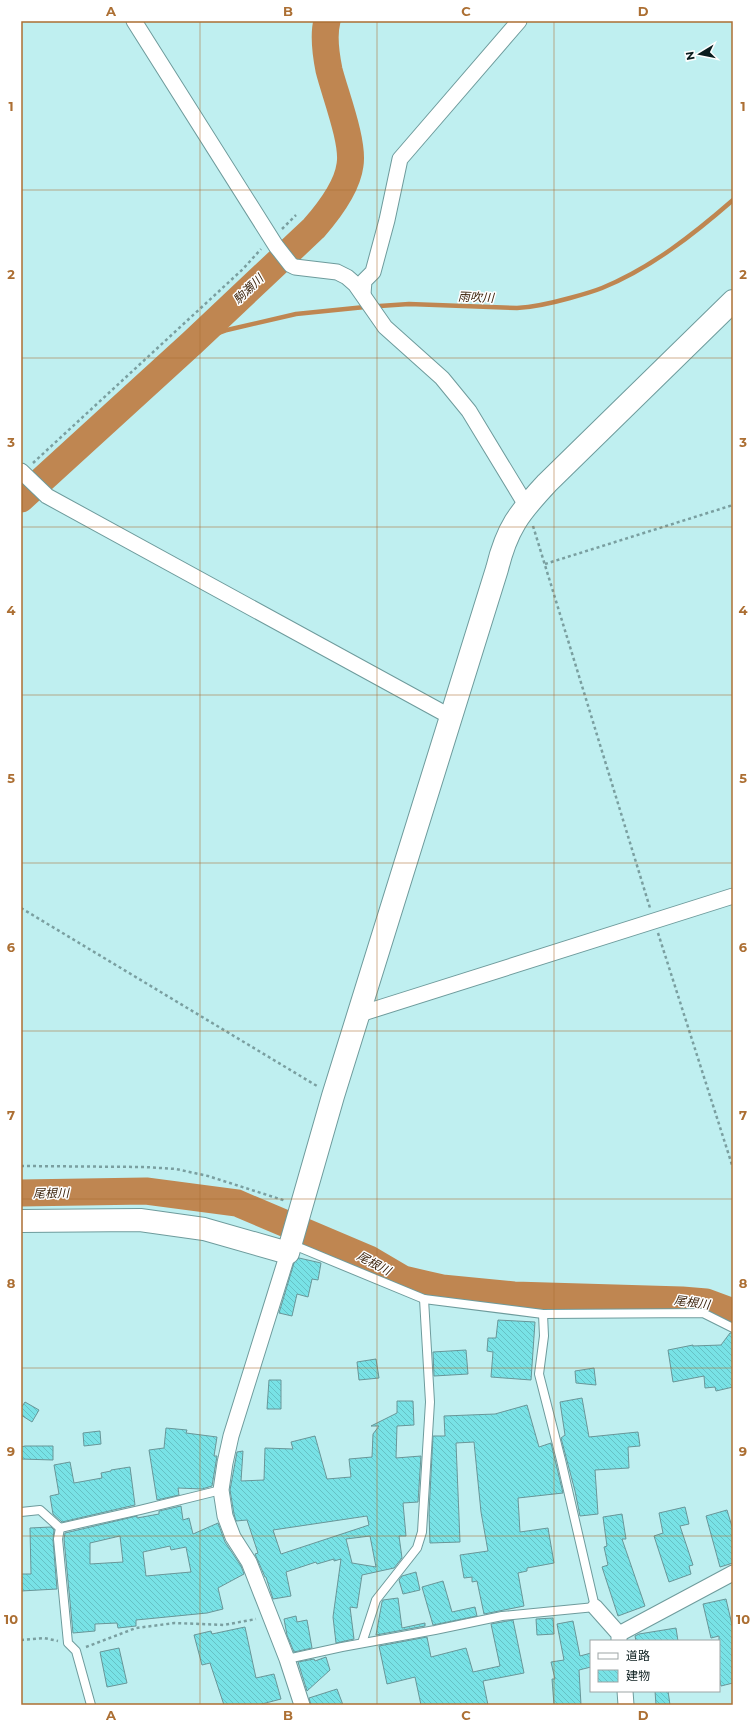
<svg xmlns="http://www.w3.org/2000/svg" width="754" height="1726" viewBox="0 0 754 1726" font-family="Montserrat,'Noto Sans JP',sans-serif">
<style>
.lines{fill:none;stroke-linecap:round;stroke-linejoin:round}
.stream{stroke:#bf8651;stroke-width:4.5}
.river{stroke:#bf8651;stroke-width:27}
.building{fill:url(#building-back-hatch);stroke:#699698;fill-rule:evenodd}
.lane-casing{stroke:#6e9b9c;stroke-width:10}
.street-casing{stroke:#6e9b9c;stroke-width:17}
.secondary-casing{stroke:#6e9b9c;stroke-width:24}
.path{stroke:#7a9fa0;stroke-width:2.5;stroke-dasharray:3 3;stroke-linecap:butt}
.lane{stroke:#fff;stroke-width:8}
.street{stroke:#fff;stroke-width:15}
.secondary{stroke:#fff;stroke-width:22}
.grid{fill:none;stroke:#ac6f33;stroke-width:1;stroke-opacity:0.55}
.labels{text-anchor:middle;dominant-baseline:central;stroke-width:3;stroke-linejoin:round;paint-order:stroke}
.water-label{font-size:12px;font-style:italic;fill:#3d240d;stroke:#fff}
.neatline{fill:none;stroke:#ac6f33;stroke-width:1.5}
.grid-label{font-size:13px;text-anchor:middle;font-weight:bold;fill:#ac6f33}
</style>
<defs>
<pattern id="building-back-hatch" width="6" height="6" patternUnits="userSpaceOnUse"><rect width="6" height="6" fill="#78e2e6"/><path d="M-1 5l2 2M0 0l6 6M5-1l2 2" fill="none" stroke="#66c1c5"/></pattern>
</defs>
<rect width="100%" height="100%" fill="#bfeff0"/>
<g class="lines">
<path class="stream" d="M 192,343 L 227,330 L 296,314 L 365,307 L 409,304 L 517,308 C 536,307 552,303 570,298 C 581,295 592,292 602,288 C 651,268 694,234 733,200"/>
<g class="river">
<path d="M 21,499 L 192,343 L 314,228 C 328,212 347,188 350,165 C 354,142 335,94 329,70 C 326,55 323,36 327,21"/>
<polyline points="21,1193 146,1191 237,1203 369,1259 403,1279 442,1288 514,1295 682,1300 706,1302 733,1312"/>
</g>
</g>
<g class="building">
<polygon points="299,1258 321,1263 318,1280 312,1279 308,1297 297,1294 292,1316 279,1313 294,1263"/>
<polygon points="498,1320 535,1322 531,1380 491,1377 493,1352 487,1351 488,1338 496,1338"/>
<polygon points="730,1333 733,1333 733,1387 716,1391 715,1387 705,1388 704,1376 673,1382 668,1350 693,1345 693,1346 721,1345"/>
<polygon points="466,1350 468,1374 434,1376 433,1352"/>
<polygon points="376,1359 379,1378 359,1380 357,1362"/>
<polygon points="594,1368 596,1385 576,1383 575,1371"/>
<polygon points="269,1380 281,1380 281,1409 267,1409"/>
<polygon points="582,1398 589,1437 638,1432 640,1446 628,1447 629,1468 595,1470 598,1514 580,1516 575,1491 561,1438 565,1435 560,1402"/>
<path d="M 397,1401 L 413,1401 L 414,1425 L 397,1426 L 396,1458 L 421,1456 L 418,1502 L 403,1503 L 406,1536 L 399,1536 L 402,1558 L 394,1568 L 362,1575 L 357,1608 L 350,1607 L 354,1639 L 336,1643 L 333,1617 L 341,1559 L 334,1561 L 334,1559 L 317,1564 L 316,1562 L 286,1572 L 291,1596 L 273,1599 L 266,1577 L 265,1577 L 255,1554 L 258,1553 L 247,1520 L 236,1521 L 234,1514 L 230,1490 L 237,1452 L 243,1451 L 241,1481 L 264,1480 L 265,1448 L 293,1449 L 291,1442 L 315,1436 L 327,1479 L 351,1477 L 349,1459 L 372,1457 L 373,1434 L 379,1426 L 371,1426 L 397,1413 ZM 367,1516 L 369,1525 L 281,1554 L 273,1530 ZM 370,1536 L 376,1567 L 352,1563 L 346,1539 Z"/>
<polygon points="25,1402 39,1410 32,1422 21,1415 21,1408"/>
<polygon points="527,1405 539,1447 551,1443 563,1493 518,1498 520,1532 548,1528 554,1563 527,1568 527,1571 518,1573 524,1606 484,1614 477,1581 472,1582 472,1577 464,1578 460,1555 488,1551 481,1512 474,1442 456,1443 460,1542 430,1543 429,1513 433,1436 445,1436 444,1416 495,1414"/>
<polygon points="166,1428 187,1430 186,1433 217,1437 214,1456 217,1456 212,1486 202,1489 178,1488 179,1495 157,1500 149,1450 164,1448"/>
<polygon points="100,1431 101,1444 84,1446 83,1433"/>
<polygon points="25,1446 53,1446 53,1460 21,1459 21,1447"/>
<polygon points="70,1462 74,1483 102,1478 101,1473 111,1471 111,1470 130,1467 135,1505 62,1522 53,1514 50,1496 59,1494 54,1465"/>
<path d="M 181,1506 L 183,1520 L 189,1518 L 193,1534 L 218,1523 L 225,1542 L 241,1566 L 244,1574 L 218,1588 L 223,1609 L 207,1613 L 136,1620 L 136,1626 L 118,1628 L 117,1623 L 95,1624 L 95,1631 L 73,1633 L 64,1539 L 65,1533 L 137,1516 L 137,1518 L 159,1514 L 159,1511 ZM 120,1536 L 123,1562 L 90,1564 L 90,1543 ZM 170,1546 L 171,1550 L 186,1547 L 191,1572 L 146,1576 L 143,1552 Z"/>
<polygon points="685,1507 689,1524 680,1526 693,1565 689,1566 691,1574 669,1582 654,1536 663,1533 659,1513"/>
<polygon points="727,1510 733,1530 733,1563 720,1567 706,1516"/>
<polygon points="622,1514 626,1539 622,1539 645,1606 618,1616 602,1567 608,1565 604,1547 607,1546 603,1517"/>
<polygon points="51,1527 54,1530 53,1540 57,1589 21,1591 21,1574 31,1574 30,1528"/>
<polygon points="416,1572 420,1590 403,1594 399,1580 402,1576"/>
<polygon points="443,1581 452,1612 475,1607 477,1616 433,1625 422,1587"/>
<polygon points="398,1598 402,1628 425,1623 425,1626 376,1635 382,1602 383,1600"/>
<polygon points="726,1599 733,1629 733,1683 721,1686 719,1676 719,1636 711,1638 703,1604"/>
<polygon points="296,1616 297,1622 307,1620 312,1648 294,1652 287,1635 284,1619"/>
<polygon points="553,1618 554,1634 537,1635 536,1619"/>
<polygon points="513,1620 524,1673 483,1681 488,1705 421,1705 415,1677 387,1684 379,1646 427,1637 431,1657 466,1648 473,1672 500,1666 491,1624"/>
<polygon points="573,1621 580,1656 591,1653 591,1667 579,1670 581,1705 554,1705 552,1679 555,1679 551,1662 564,1660 557,1624"/>
<polygon points="245,1627 256,1678 274,1674 281,1699 258,1705 224,1705 210,1663 202,1665 194,1635 211,1631 212,1634"/>
<polygon points="676,1628 678,1641 636,1641 635,1636 639,1634"/>
<polygon points="119,1648 127,1683 107,1687 100,1652"/>
<polygon points="326,1657 330,1670 307,1691 298,1662 314,1659 315,1661"/>
<polygon points="337,1689 343,1705 311,1705 309,1698"/>
<polygon points="655,1691 668,1691 670,1705 656,1705"/>
</g>
<g class="lines">
<g class="lane-casing">
<g id="lane">
<polyline points="291,1244 424,1299 543,1314 703,1313 733,1328"/>
<polyline points="21,1512 40,1510 60,1528"/>
<polyline points="60,1528 58,1539 68,1643 76,1651 91,1705"/>
<polyline points="60,1528 140,1510 221,1490"/>
<polyline points="362,1643 376,1600 417,1548 422,1532 430,1402 424,1299"/>
<polyline points="287,1659 342,1647 435,1630 502,1616 595,1607 561,1460 539,1374 544,1336 543,1314"/>
</g>
</g>
<g class="street-casing">
<g id="street">
<polyline points="134,21 276,246 291,265 295,267 337,272 347,277 355,284 385,327 442,378 469,411 526,505"/>
<polyline points="363,294 364,281 373,272 387,220 400,159 519,21"/>
<polyline points="21,471 47,496 451,717"/>
<polyline points="360,1014 733,896"/>
<polyline points="288,1253 231,1436 225,1463 221,1490 225,1516 233,1537 249,1562 287,1659 302,1705"/>
<polyline points="595,1607 619,1634 619,1641"/>
<polyline points="619,1634 733,1573"/>
<polyline points="625,1691 626,1705"/>
</g>
</g>
<g class="secondary-casing">
<path id="secondary" d="M 21,1221 L 140,1220 L 204,1229 L 288,1253 L 333,1096 L 497,569 C 507,528 519,513 547,483 L 733,301"/>
</g>
<g class="path">
<polyline points="282,229 296,215"/>
<polyline points="33,463 243,269 261,249"/>
<polyline points="533,526 650,908"/>
<polyline points="545,564 733,505"/>
<polyline points="21,908 317,1086"/>
<polyline points="658,933 733,1168"/>
<polyline points="21,1166 145,1167 176,1169 208,1176 286,1201"/>
<polyline points="21,1640 44,1638 58,1641"/>
<polyline points="86,1647 136,1628 175,1623 224,1625 256,1619"/>
</g>
<use href="#lane" class="lane"/>
<use href="#street" class="street"/>
<use href="#secondary" class="secondary"/>
</g>
<path class="grid" d="M 200,21 L 200,1705M 377,21 L 377,1705M 554,21 L 554,1705M 21,190 L 733,190M 21,358 L 733,358M 21,527 L 733,527M 21,695 L 733,695M 21,863 L 733,863M 21,1031 L 733,1031M 21,1199 L 733,1199M 21,1368 L 733,1368M 21,1536 L 733,1536"/>
<g class="labels">
<g class="water-label">
<text transform="translate(248 289) rotate(-44)">駒瀬川</text>
<text transform="translate(476 297) rotate(2)">雨吹川</text>
<text transform="translate(51 1193) rotate(-1)">尾根川</text>
<text transform="translate(374 1263) rotate(28)">尾根川</text>
<text transform="translate(692 1302) rotate(8)">尾根川</text>
</g>
</g>
<rect width="754" height="1726" fill="none" stroke="#ffffff" stroke-width="44"/>
<rect x="590" y="1640" width="130" height="52" fill="#ffffff" stroke="#9da5a5"/>
<rect x="598" y="1653" width="20" height="6" fill="#ffffff" stroke="#9da5a5"/>
<text x="626" y="1660" font-size="12" fill="#0b1d1e">道路</text>
<rect x="598" y="1670" width="20" height="12" fill="url(#building-back-hatch)" stroke="#9da5a5"/>
<text x="626" y="1680" font-size="12" fill="#0b1d1e">建物</text>
<g transform="translate(700 54) rotate(260)" stroke="#ffffff" stroke-width="3" paint-order="stroke">
<path d="M0-3L7 15L0 10L-7 15Z" fill="#0b1d1e"/>
<text y="-6" font-size="11" font-weight="bold" text-anchor="middle" fill="#0b1d1e">N</text>
</g>
<rect x="22" y="22" width="710" height="1682" class="neatline"/>
<g class="grid-label">
<text x="111" y="16">A</text>
<text x="288" y="16">B</text>
<text x="466" y="16">C</text>
<text x="643" y="16">D</text>
<text x="11" y="111">1</text>
<text x="743" y="111">1</text>
<text x="11" y="279">2</text>
<text x="743" y="279">2</text>
<text x="11" y="447">3</text>
<text x="743" y="447">3</text>
<text x="11" y="615">4</text>
<text x="743" y="615">4</text>
<text x="11" y="783">5</text>
<text x="743" y="783">5</text>
<text x="11" y="952">6</text>
<text x="743" y="952">6</text>
<text x="11" y="1120">7</text>
<text x="743" y="1120">7</text>
<text x="11" y="1288">8</text>
<text x="743" y="1288">8</text>
<text x="11" y="1456">9</text>
<text x="743" y="1456">9</text>
<text x="11" y="1624">10</text>
<text x="743" y="1624">10</text>
<text x="111" y="1720">A</text>
<text x="288" y="1720">B</text>
<text x="466" y="1720">C</text>
<text x="643" y="1720">D</text>
</g>
</svg>
